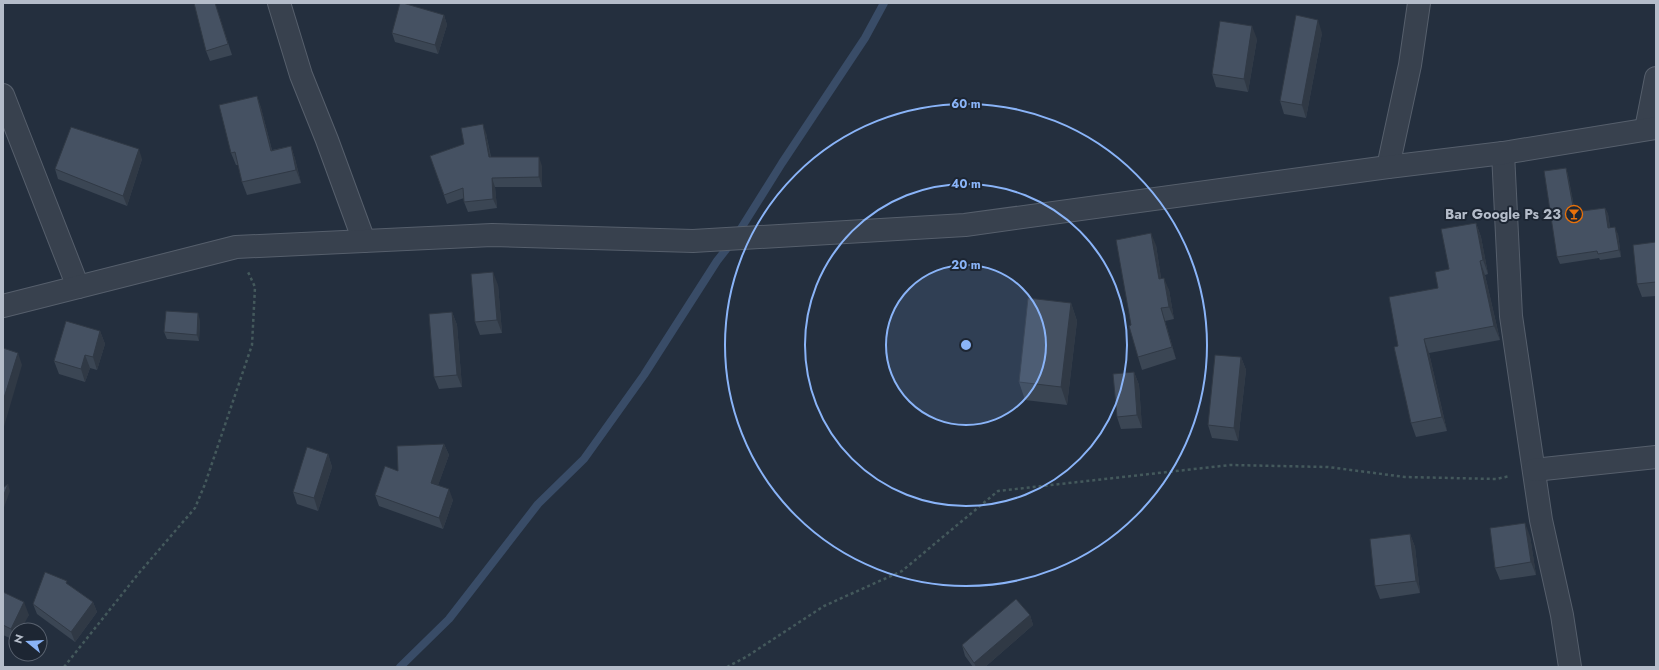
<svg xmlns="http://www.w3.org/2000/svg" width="1659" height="670" viewBox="0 0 1659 670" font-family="Jost,sans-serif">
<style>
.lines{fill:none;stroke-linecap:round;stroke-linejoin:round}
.stream{stroke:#394c67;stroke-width:8}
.minor-casing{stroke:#565f6c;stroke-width:24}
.path{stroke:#44595c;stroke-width:2.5;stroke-dasharray:3 3;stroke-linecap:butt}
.minor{stroke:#38414e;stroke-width:22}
.wall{fill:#3b4654}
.shaded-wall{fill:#303945}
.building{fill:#455162;stroke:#303945}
.ring{fill:none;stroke:#8ab4f8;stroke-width:2}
.labels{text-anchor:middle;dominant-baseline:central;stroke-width:4;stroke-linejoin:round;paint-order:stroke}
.poi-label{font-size:14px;font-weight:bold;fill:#b4bcc9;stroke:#1d2633;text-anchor:end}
.centre{fill:#8ab4f8;stroke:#1d2633;stroke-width:2}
.ring-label{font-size:12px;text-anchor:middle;font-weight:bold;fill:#8ab4f8;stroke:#1d2633;stroke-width:4;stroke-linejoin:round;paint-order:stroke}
</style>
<rect width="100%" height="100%" fill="#242f3e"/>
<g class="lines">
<polyline class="stream" points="400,667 449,619 538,504 584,459 644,375 717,261 735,238 782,163 865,38 884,3"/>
<g class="minor-casing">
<g id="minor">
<polyline points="279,3 301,75 327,140 364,241"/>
<polyline points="3,95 78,287"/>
<polyline points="1646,129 1656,78"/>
<polyline points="1503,153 1511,316 1541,520 1562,615 1570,667"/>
<polyline points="1388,167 1410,65 1419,3"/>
<polyline points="3,306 236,247 492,235 693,241 965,225 1388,167 1503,153 1656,128"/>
<polyline points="1534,470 1656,457"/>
</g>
</g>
<g class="path">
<polyline points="64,667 139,573 195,508 205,484 252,345 255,287 248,272"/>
<polyline points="727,667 746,657 824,606 902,571 998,491 1230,465 1328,467 1405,477 1496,479 1510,476"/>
</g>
<use href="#minor" class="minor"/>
</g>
<g class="wall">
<polygon points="215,3 232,55 210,61 206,51"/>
<polygon points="444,15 447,25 438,54 395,42 392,33"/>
<polygon points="1322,33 1306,118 1284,114 1280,101"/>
<polygon points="1257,39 1248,92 1216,87 1212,74"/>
<polygon points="257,96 261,108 272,150 291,146 295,159 301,183 247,195 242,182 238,165 236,165 231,153"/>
<polygon points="486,133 491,157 542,166 542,187 495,187 497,208 468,212 464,202 464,198 447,204 430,156 464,144"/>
<polygon points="142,159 127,206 58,179 55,169"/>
<polygon points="1566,168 1568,175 1575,212 1605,208 1608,214 1610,228 1618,234 1621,257 1600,260 1599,258 1560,264 1557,257"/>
<polygon points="1476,223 1481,237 1488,274 1485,275 1500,340 1429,353 1447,431 1416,437 1411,423 1398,346 1438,288"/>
<polygon points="1656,242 1656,296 1642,297 1637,284"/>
<polygon points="1156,245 1161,278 1169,290 1174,319 1165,321 1176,359 1142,370 1138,357 1131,325"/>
<polygon points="498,285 502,333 480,335 475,322"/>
<polygon points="1071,303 1077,321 1067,405 1025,400 1019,382"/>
<polygon points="452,312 457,325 462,387 439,389 434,377"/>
<polygon points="200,320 199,341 167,339 164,332"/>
<polygon points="100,331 105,344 97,370 90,368 85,382 59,374 54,361"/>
<polygon points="1241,357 1246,370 1238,441 1212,438 1208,425"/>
<polygon points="1134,372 1139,385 1142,428 1121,429 1117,417"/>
<polygon points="444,444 449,455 438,485 453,500 443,529 379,506 375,495 398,471"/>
<polygon points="328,454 332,467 318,511 297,504 293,492"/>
<polygon points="1410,534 1415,547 1420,593 1380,599 1375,586"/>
<polygon points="1530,536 1536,575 1500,580 1495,568"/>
<polygon points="69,585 93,602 97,612 75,642 37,614 33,604"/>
<polygon points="3,592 29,615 16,630 16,641 3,635"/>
<polygon points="1030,615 1033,625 985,667 973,667 965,656 962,645"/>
</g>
<g class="shaded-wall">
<polygon points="444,15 447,25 438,54 435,45"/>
<polygon points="1318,20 1322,33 1306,118 1302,105"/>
<polygon points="1252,26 1257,39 1248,92 1244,79"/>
<polygon points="257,96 261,108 275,164 271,151"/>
<polygon points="483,124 486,133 492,166 489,157"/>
<polygon points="291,146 295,159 301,183 296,170"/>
<polygon points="139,149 142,159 127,206 123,196"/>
<polygon points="539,157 542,166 542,187 539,177"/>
<polygon points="1566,168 1568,175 1576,219 1574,212"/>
<polygon points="492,178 495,187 497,208 493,199"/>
<polygon points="1605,208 1608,214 1611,235 1608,228"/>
<polygon points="1476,223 1481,237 1488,274 1483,260"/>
<polygon points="1615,227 1618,234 1621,257 1619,250"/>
<polygon points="1151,233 1156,245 1163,291 1159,279"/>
<polygon points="1480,261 1485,275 1500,340 1494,326"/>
<polygon points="493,272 498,285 502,333 497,320"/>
<polygon points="1164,278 1169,290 1174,319 1169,307"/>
<polygon points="1071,303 1077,321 1067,405 1061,387"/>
<polygon points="1161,308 1165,321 1176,359 1172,347"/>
<polygon points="452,312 457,325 462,387 457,375"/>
<polygon points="198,313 200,320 199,341 197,335"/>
<polygon points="100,331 105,344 97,370 93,357"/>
<polygon points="1424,339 1429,353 1447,431 1442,417"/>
<polygon points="18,353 22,365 3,430 3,401"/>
<polygon points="85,355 90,368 85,382 81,369"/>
<polygon points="1241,357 1246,370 1238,441 1234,428"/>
<polygon points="1134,372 1139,385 1142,428 1137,415"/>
<polygon points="444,444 449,455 435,494 431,483"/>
<polygon points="328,454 332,467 318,511 314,498"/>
<polygon points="8,484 10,491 3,510 3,497"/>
<polygon points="449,489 453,500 443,529 439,518"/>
<polygon points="1525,523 1530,536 1536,575 1531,562"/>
<polygon points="1410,534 1415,547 1420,593 1416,581"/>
<polygon points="24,602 29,615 21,630 16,630 16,641 11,629"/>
<polygon points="93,602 97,612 75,642 71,632"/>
<polygon points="1030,615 1033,625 985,667 976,667 974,663"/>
</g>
<g class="building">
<polygon points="194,3 215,3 228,44 206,51"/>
<polygon points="400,3 403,3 444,15 435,45 392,33"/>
<polygon points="1296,15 1318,20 1302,105 1280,101"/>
<polygon points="1220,21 1252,26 1244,79 1212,74"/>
<polygon points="257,96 271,151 291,146 296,170 242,182 235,152 231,153 219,105"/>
<polygon points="483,124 489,157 539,157 539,177 492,178 493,199 464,202 463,188 444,195 430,156 464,144 461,128"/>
<polygon points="71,127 139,149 123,196 55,169"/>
<polygon points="1566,168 1574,212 1605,208 1608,228 1615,227 1619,250 1598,254 1597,251 1557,257 1544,171"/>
<polygon points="1476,223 1483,260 1480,261 1494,326 1424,339 1442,417 1411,423 1394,347 1398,346 1389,297 1438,288 1435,272 1449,269 1441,229"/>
<polygon points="1151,233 1159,279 1164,278 1169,307 1161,308 1172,347 1138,357 1129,326 1131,325 1116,240"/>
<polygon points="1656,242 1656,282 1637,284 1633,245"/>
<polygon points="493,272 497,320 475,322 471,274"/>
<polygon points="1028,298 1071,303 1061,387 1019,382"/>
<polygon points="166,311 198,313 197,335 164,332"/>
<polygon points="452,312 457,375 434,377 429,314"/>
<polygon points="66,321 100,331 93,357 85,355 81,369 54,361"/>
<polygon points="3,348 18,353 3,401"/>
<polygon points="1215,355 1241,357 1234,428 1208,425"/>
<polygon points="1134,372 1137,415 1117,417 1113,374"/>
<polygon points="444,444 431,483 449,489 439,518 375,495 385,466 398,471 397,446"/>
<polygon points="307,447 328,454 314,498 293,492"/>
<polygon points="8,484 3,497 3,488"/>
<polygon points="1525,523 1531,562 1495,568 1490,528"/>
<polygon points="1410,534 1416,581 1375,586 1370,539"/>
<polygon points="45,572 67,581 66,583 93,602 71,632 33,604"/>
<polygon points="3,592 24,602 11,629 3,625"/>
<polygon points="1016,599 1030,615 974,663 962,645"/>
</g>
<circle cx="966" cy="345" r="80" fill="#8ab4f8" fill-opacity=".12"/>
<g class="ring">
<circle cx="966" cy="345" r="80"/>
<circle cx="966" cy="345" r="161"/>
<circle cx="966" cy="345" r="241"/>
</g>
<defs>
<g id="bar-ring" transform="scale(0.9)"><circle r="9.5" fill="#1d2633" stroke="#e8710a" stroke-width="1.5"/><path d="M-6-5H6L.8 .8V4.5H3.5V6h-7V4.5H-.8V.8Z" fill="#e8710a"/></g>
</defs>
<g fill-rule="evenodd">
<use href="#bar-ring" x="1574" y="214"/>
</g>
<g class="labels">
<g class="poi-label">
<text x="1561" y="214">Bar Google Ps 23</text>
</g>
</g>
<circle cx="966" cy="345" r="6" class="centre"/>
<g class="ring-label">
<text x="966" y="108">60 m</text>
<text x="966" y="188">40 m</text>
<text x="966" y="269">20 m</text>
</g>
<rect width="1659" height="670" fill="none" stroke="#b4bcc9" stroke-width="8"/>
<g transform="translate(28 642) rotate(288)"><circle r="19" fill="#1d2633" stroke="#59626f"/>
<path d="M0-3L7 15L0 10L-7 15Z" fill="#8ab4f8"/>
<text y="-6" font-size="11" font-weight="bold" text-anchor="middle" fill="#b4bcc9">N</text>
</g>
</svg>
